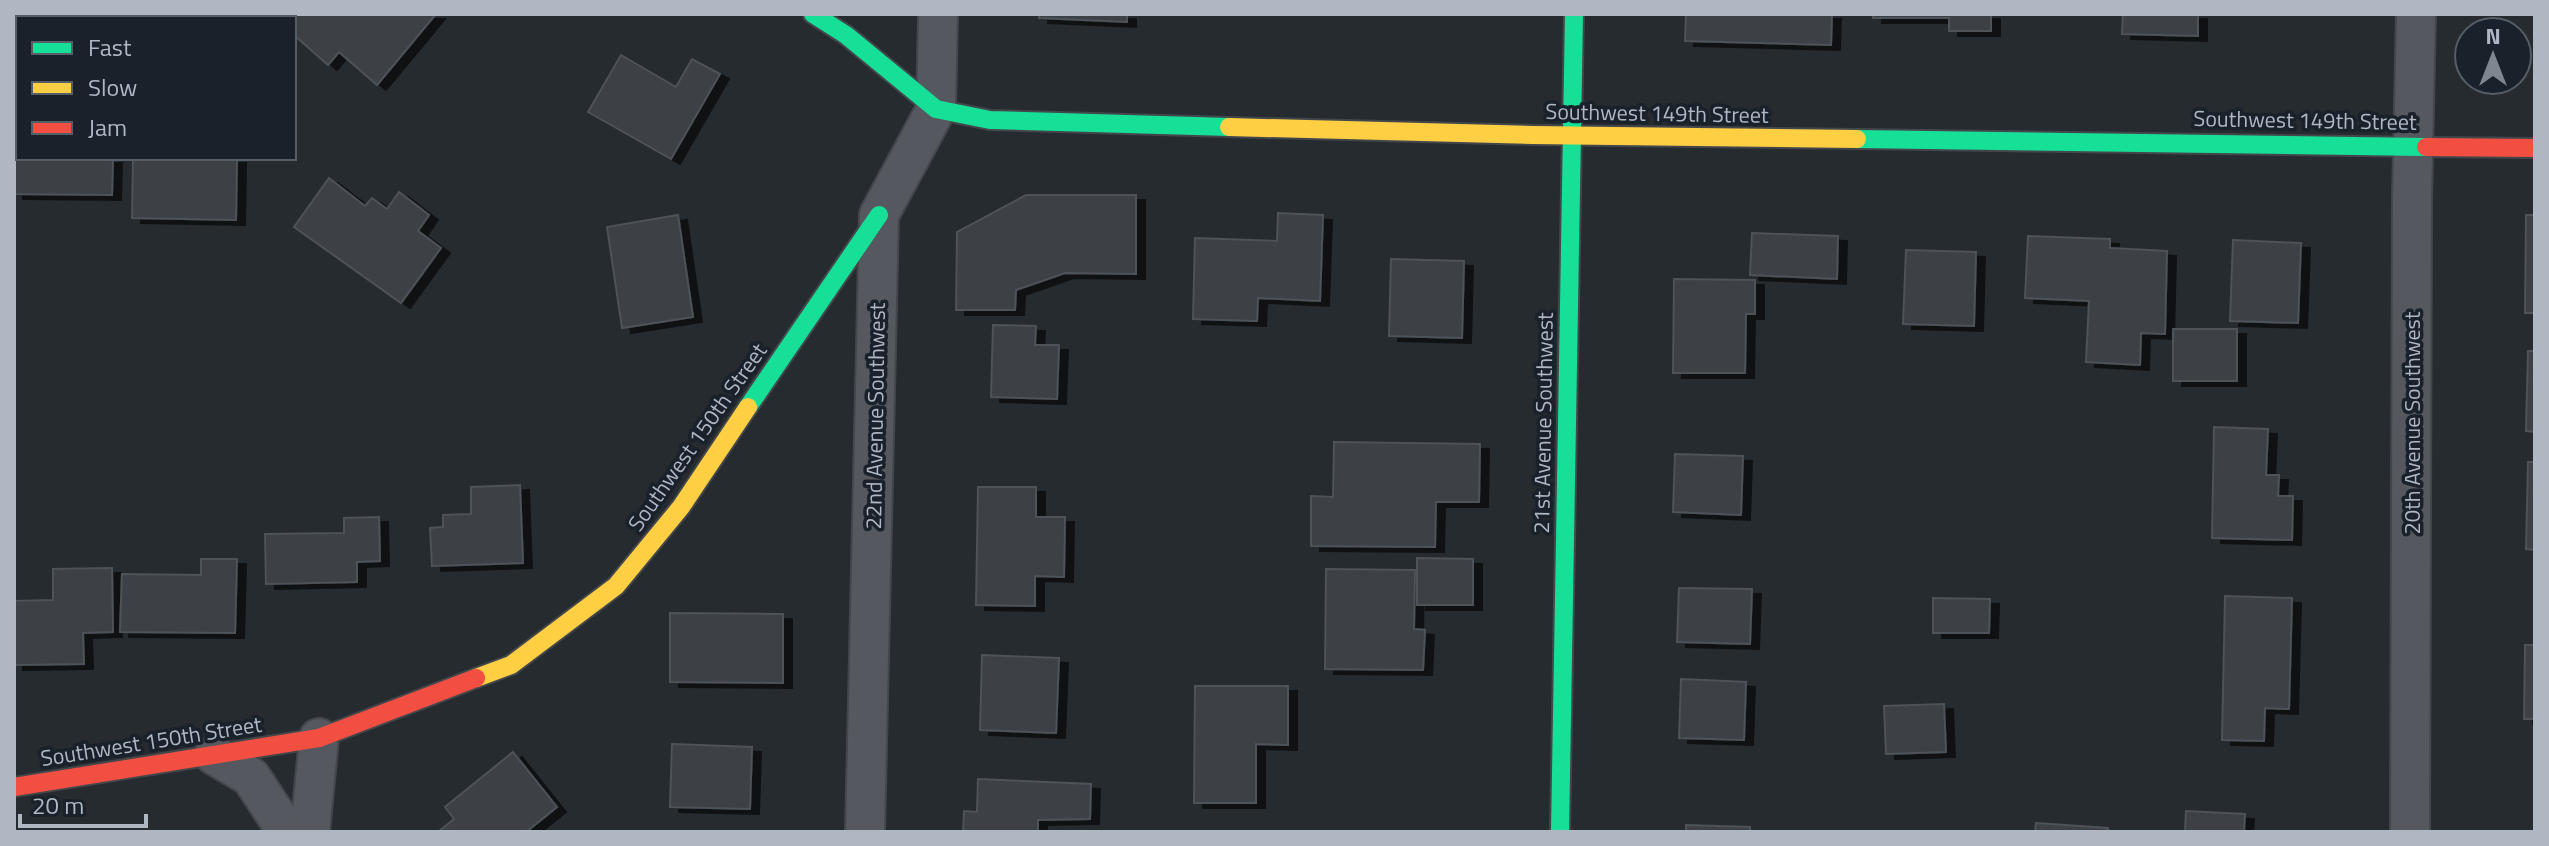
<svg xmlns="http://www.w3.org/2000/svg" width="2549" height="846" viewBox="0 0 2549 846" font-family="'Titillium Web',sans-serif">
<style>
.building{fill:#3c4045;stroke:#4d5258;stroke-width:2;filter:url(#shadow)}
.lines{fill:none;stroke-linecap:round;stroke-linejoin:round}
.street-casing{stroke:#43474b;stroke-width:42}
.fast-casing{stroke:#43474b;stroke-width:22}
.slow-casing{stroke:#43474b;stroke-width:22}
.jam-casing{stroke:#43474b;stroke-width:22}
.street{stroke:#55585e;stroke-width:38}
.fast{stroke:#16e098;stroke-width:18}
.slow{stroke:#ffcf43;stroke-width:18}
.jam{stroke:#f24e42;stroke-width:18}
.labels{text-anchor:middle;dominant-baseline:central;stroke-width:7;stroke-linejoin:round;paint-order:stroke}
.street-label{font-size:22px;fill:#aeb7c2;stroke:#19212a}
</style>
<defs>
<filter id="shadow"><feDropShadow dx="9" dy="5" stdDeviation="0" flood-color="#0009"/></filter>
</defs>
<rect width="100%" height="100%" fill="#262b30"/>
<g class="building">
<polygon points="293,14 436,14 377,85 339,52 328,65 294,35 294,18 290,18"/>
<polygon points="1039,14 1127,14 1127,22 1039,18"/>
<polygon points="1686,14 1832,14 1831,45 1685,41"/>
<polygon points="1873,14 1991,14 1991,31 1949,31 1949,18 1873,18"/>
<polygon points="2123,14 2198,14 2198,36 2122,34"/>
<polygon points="621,55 676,87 692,59 720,74 671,159 588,112"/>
<polygon points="14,134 18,134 18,158 113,158 112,195 14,194"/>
<polygon points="133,158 237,158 236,220 132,218"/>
<polygon points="329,178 365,206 372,198 387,209 399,192 429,215 418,231 441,248 401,303 294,227"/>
<polygon points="1026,195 1136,195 1136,274 1065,273 1016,290 1015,310 956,310 957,232"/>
<polygon points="1278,213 1323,215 1320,301 1258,298 1257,321 1193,319 1195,238 1277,241"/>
<polygon points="678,215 693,317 622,328 607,227"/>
<polygon points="2526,215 2535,215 2535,313 2525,313"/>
<polygon points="1752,233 1838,236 1837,279 1750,275"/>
<polygon points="2028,236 2110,239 2110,248 2167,251 2165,334 2141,333 2140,365 2086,362 2089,301 2025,298"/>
<polygon points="2233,240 2301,243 2298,323 2230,321"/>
<polygon points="1906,250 1976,252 1974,326 1903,324"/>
<polygon points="1391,259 1464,261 1462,338 1389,336"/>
<polygon points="1674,279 1755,280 1755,314 1746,314 1745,373 1673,373"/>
<polygon points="993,325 1036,326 1035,345 1059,345 1057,399 991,397"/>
<rect x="2173" y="329" width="64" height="52"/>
<polygon points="2528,351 2535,351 2535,432 2526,431"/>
<polygon points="2214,427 2268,429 2266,475 2279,475 2278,496 2293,496 2292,540 2212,538"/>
<polygon points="1334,442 1480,444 1479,502 1436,502 1435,547 1311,546 1311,496 1333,497"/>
<polygon points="1675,454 1743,456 1741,515 1673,512"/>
<polygon points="2528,462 2535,462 2535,550 2526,549"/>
<polygon points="520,485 523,563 432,566 430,528 443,527 443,515 471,514 471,487"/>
<polygon points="978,487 1036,487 1036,517 1065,517 1064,577 1035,576 1035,606 976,605"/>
<polygon points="379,517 380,561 357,562 357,582 266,584 265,534 344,533 344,518"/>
<polygon points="1417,558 1473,559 1473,605 1417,605"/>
<polygon points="201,559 237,559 235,633 120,632 122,574 201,575"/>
<polygon points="112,568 113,632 83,633 84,664 14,665 14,601 53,600 53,569"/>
<polygon points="1326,569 1415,570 1414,629 1425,630 1423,670 1325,669"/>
<polygon points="1679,588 1752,589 1750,644 1677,642"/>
<polygon points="2225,596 2292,598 2289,709 2265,708 2264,741 2222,740"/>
<polygon points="1933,598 1990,599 1989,633 1933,633"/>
<polygon points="670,613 783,614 783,683 670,682"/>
<polygon points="2525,645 2535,645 2535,719 2524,719"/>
<polygon points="982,655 1059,658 1056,733 980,730"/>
<polygon points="1681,679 1746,682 1744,740 1679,738"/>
<polygon points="1195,686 1288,686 1288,745 1256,744 1256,803 1194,803"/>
<polygon points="1944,704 1946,752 1886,754 1884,706"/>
<polygon points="672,744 752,747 750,809 670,807"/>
<polygon points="513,752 557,807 526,832 438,832 454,819 445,807"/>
<polygon points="978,779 1091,784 1090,819 1038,820 1038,832 963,832 964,811 977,812"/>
<polygon points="2186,811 2245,814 2244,832 2185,832"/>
<polygon points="2036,823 2108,828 2108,832 2035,832"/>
<polygon points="1686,825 1750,827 1750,832 1686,832"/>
</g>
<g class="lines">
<g class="street-casing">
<g id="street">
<polyline points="233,18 233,14"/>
<polyline points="214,755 251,777 287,832"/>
<polyline points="310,832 319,738"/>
<polyline points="865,832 879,215 936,109 938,14"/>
<polyline points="2410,832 2412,199 2416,14"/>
</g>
</g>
<g class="fast-casing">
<g id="fast">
<polyline points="813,14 846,35 936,109 990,120 1229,127"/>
<polyline points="1857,139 2426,147"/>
<polyline points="748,407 879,215"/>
<polyline points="1560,832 1574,14"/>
</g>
</g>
<g class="slow-casing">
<g id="slow">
<polyline points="1229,127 1532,135 1857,139"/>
<polyline points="476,678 511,665 616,586 681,507 748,407"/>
</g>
</g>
<g class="jam-casing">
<g id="jam">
<polyline points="2426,147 2535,148"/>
<polyline points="14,787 319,738 476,678"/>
</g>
</g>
<use href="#street" class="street"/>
<use href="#fast" class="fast"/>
<use href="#slow" class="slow"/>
<use href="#jam" class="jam"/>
</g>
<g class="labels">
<g class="street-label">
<text transform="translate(1657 113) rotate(1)">Southwest 149th Street</text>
<text transform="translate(2305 120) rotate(1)">Southwest 149th Street</text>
<text transform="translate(875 416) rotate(-89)">22nd Avenue Southwest</text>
<text transform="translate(1543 423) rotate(-89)">21st Avenue Southwest</text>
<text transform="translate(2412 423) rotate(-90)">20th Avenue Southwest</text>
<text transform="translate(697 437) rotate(-55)">Southwest 150th Street</text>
<text transform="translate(151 741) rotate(-9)">Southwest 150th Street</text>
</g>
</g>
<rect width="2549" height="846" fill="none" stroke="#aeb7c2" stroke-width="32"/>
<rect x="16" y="16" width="280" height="144" fill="#19212a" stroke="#555d67" stroke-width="2"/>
<rect x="32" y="42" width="40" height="12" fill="#16e098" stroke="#555d67" stroke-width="2"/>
<text x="88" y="56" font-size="24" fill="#aeb7c2">Fast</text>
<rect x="32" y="82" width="40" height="12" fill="#ffcf43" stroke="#555d67" stroke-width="2"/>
<text x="88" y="96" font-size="24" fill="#aeb7c2">Slow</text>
<rect x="32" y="122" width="40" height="12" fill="#f24e42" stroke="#555d67" stroke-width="2"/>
<text x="88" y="136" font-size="24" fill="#aeb7c2">Jam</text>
<g transform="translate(2493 56)"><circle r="38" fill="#19212a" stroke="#555d67" stroke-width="2"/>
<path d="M0-6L14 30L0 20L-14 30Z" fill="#7e868f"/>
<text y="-12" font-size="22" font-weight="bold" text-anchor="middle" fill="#aeb7c2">N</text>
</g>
<path d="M20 814v12h126v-12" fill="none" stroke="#aeb7c2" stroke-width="4"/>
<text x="32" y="814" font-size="24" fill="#aeb7c2" stroke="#19212a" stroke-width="6" paint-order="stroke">20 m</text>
</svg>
